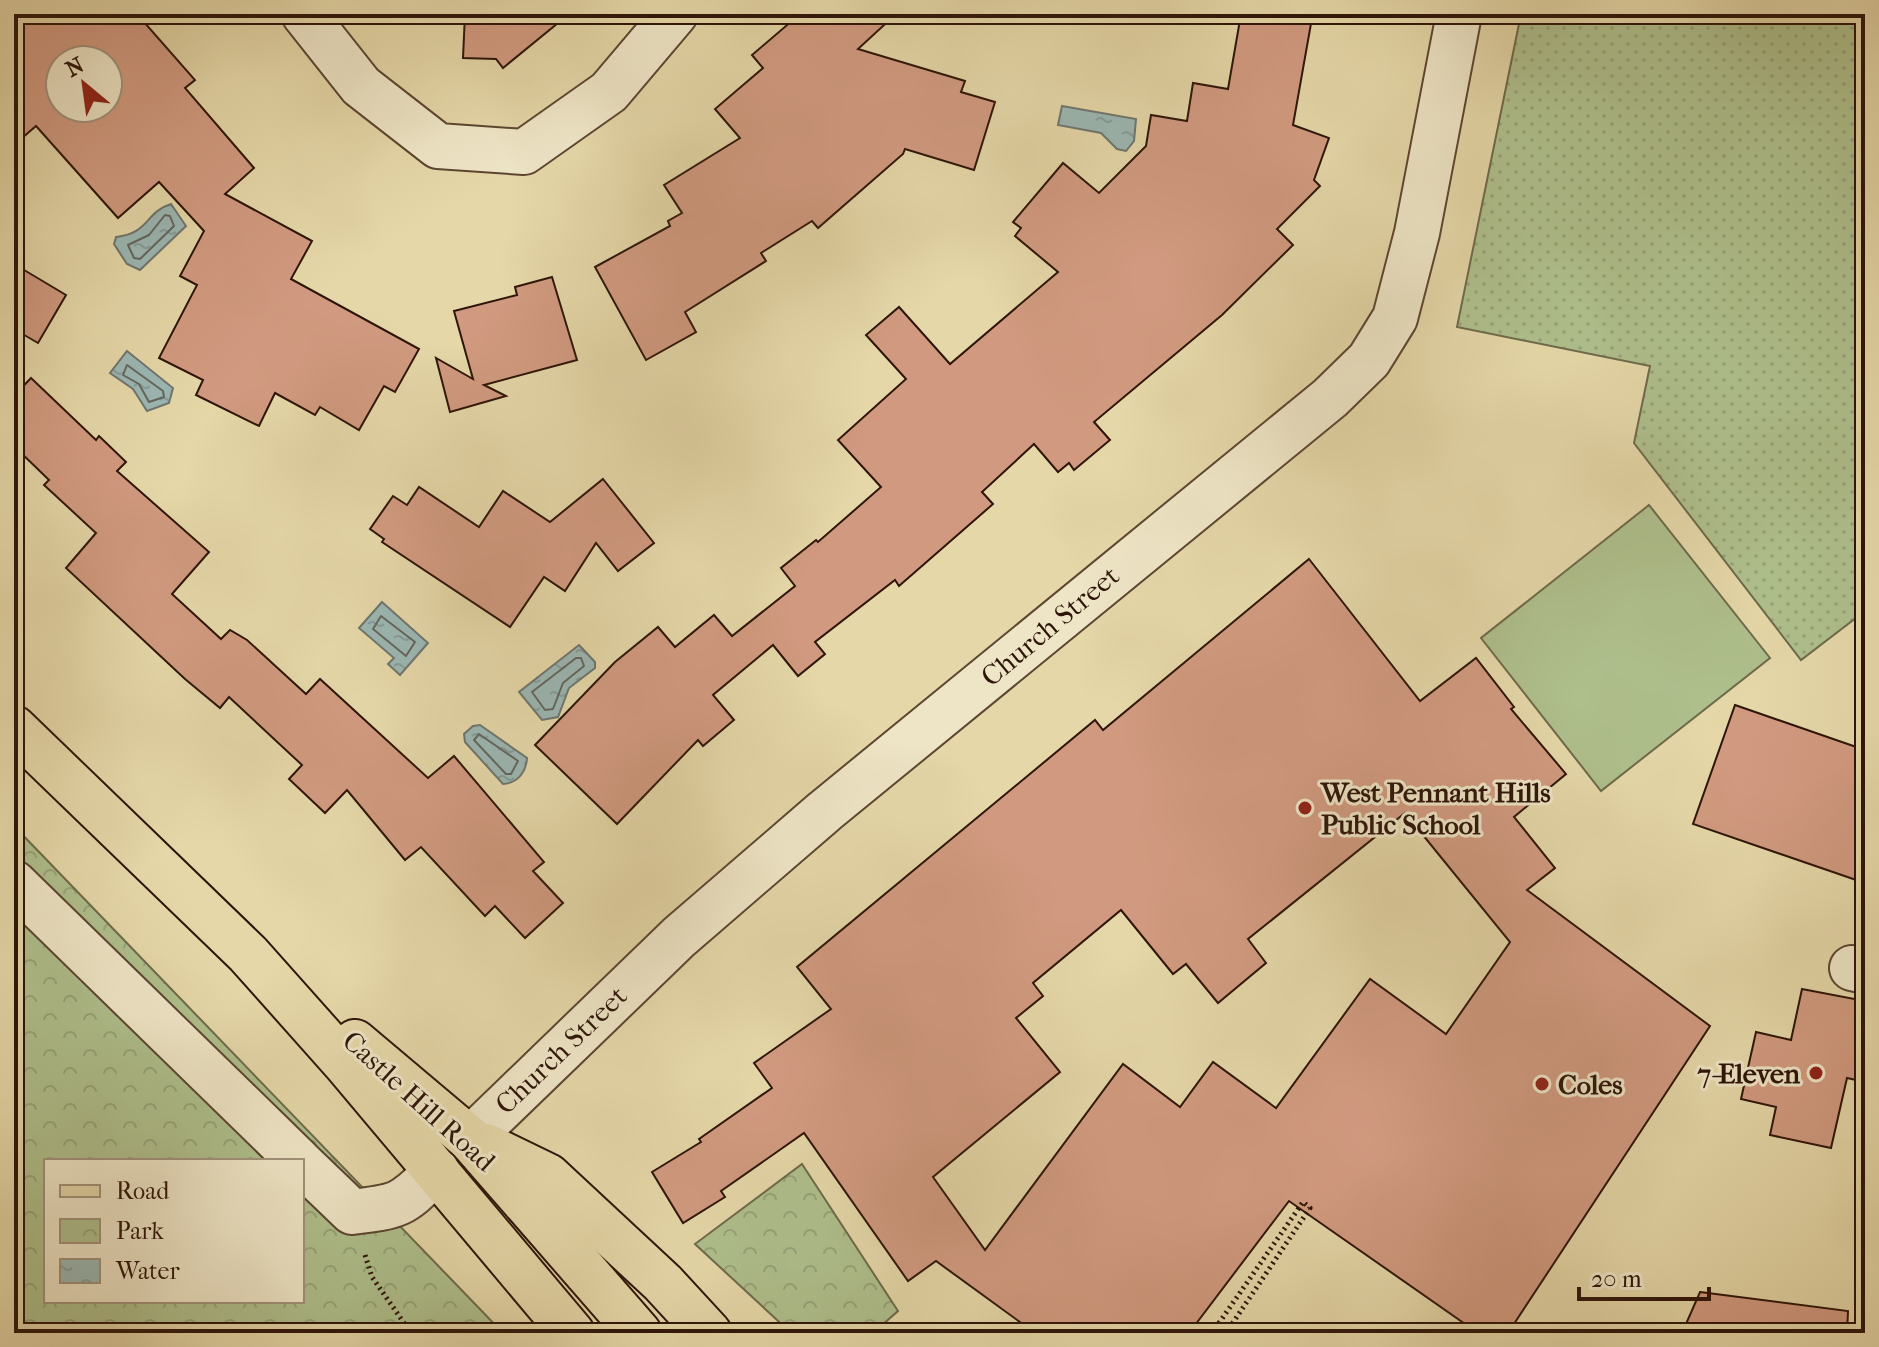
<svg xmlns="http://www.w3.org/2000/svg" width="1879" height="1347" viewBox="0 0 1879 1347" font-family="'IM FELL French Canon',serif">
<style>
.grass{fill:url(#grass-dots);stroke:#6e6a4a;stroke-width:2}
.park{fill:url(#park-crowns);stroke:#6e6a4a;stroke-width:2;fill-rule:evenodd}
.pitch{fill:#aebf8c;stroke:#6e6a4a;stroke-width:2}
.water{fill:url(#water-ripples);stroke:#6f766f;stroke-width:2}
.lines{fill:none;stroke-linecap:round;stroke-linejoin:round}
.shore{stroke:#64665e;stroke-width:2}
.building{fill:#d19a80;stroke:#2e1509;stroke-width:2;fill-rule:evenodd}
.minor-casing{stroke:#5c4631;stroke-width:48}
.major-casing{stroke:#2e1509;stroke-width:48}
.path{stroke:#2e1509;stroke-width:5;stroke-dasharray:2 4;stroke-linecap:butt}
.minor{stroke:#eee5c6;stroke-width:44}
.major{stroke:#e5d7a8;stroke-width:44}
.poi-dot{fill:#8f2418;stroke:#eee5c6;stroke-width:3}
.labels{text-anchor:middle;dominant-baseline:central;stroke-width:6;stroke-linejoin:round;paint-order:stroke}
.street-label{font-size:28px;fill:#2e1509;stroke:#eee5c6}
.poi-label{font-size:28px;font-weight:bold;fill:#2e1509;stroke:#eee5c6;text-anchor:start}
</style>
<defs>
<pattern id="grass-dots" width="8" height="8" patternUnits="userSpaceOnUse" patternTransform="scale(2)"><rect width="8" height="8" fill="#aebf8c"/><path d="M2 2h.1M6 6h.1" fill="none" stroke="#96a377" stroke-width="1.8" stroke-linecap="round"/></pattern>
<pattern id="park-crowns" width="20" height="18" patternUnits="userSpaceOnUse" patternTransform="scale(2)"><rect width="20" height="18" fill="#aebf8c"/><path d="M2 6a3 3 0 1 1 6 0M12 15a3 3 0 1 1 6 0" fill="none" stroke="#96a377"/></pattern>
<pattern id="water-ripples" width="26" height="14" patternUnits="userSpaceOnUse" patternTransform="scale(2)"><rect width="26" height="14" fill="#9bb7b3"/><path d="M2 4q2-2 4 0t4 0M15 11q2-2 4 0t4 0" fill="none" stroke="#869c99"/></pattern>
</defs>
<rect width="100%" height="100%" fill="#e5d7a8"/>
<filter id="stains"><feTurbulence type="fractalNoise" baseFrequency=".0025" numOctaves="4"/><feColorMatrix values="0 0 0 0 .2 0 0 0 0 .09 0 0 0 0 .02 0 0 0 .5 -.17"/></filter>
<radialGradient id="worn" r=".72"><stop offset=".6" stop-color="#630" stop-opacity="0"/><stop offset="1" stop-color="#630" stop-opacity=".3"/></radialGradient>
<polygon class="grass" points="1521,14 1865,14 1865,611 1801,660 1634,443 1650,366 1457,327"/>
<g class="park">
<path d="M 14,826 L 503,1333 L 14,1333 ZM 46,1161 L 302,1161 L 302,1301 L 46,1301 Z"/>
<polygon points="802,1164 898,1311 873,1333 791,1333 695,1244"/>
</g>
<polygon class="pitch" points="1649,505 1770,658 1601,791 1481,638"/>
<g class="water">
<polygon points="1062,106 1136,119 1134,141 1126,151 1117,149 1101,133 1058,125"/>
<path d="M 171,204 L 186,226 L 140,270 L 127,264 L 114,244 L 116,237 C 150,233 145,212 171,204 Z"/>
<polygon points="127,351 173,388 169,403 147,411 133,389 110,373"/>
<polygon points="382,602 428,643 400,675 388,664 394,658 359,628"/>
<polygon points="579,645 595,662 595,668 569,688 558,717 542,720 519,692"/>
<path d="M 480,725 L 527,758 C 526,772 518,783 503,784 L 465,742 L 464,734 L 473,726 Z"/>
</g>
<g class="lines">
<g class="shore">
<polygon points="165,215 170,216 174,226 140,259 134,258 128,245 149,235"/>
<polygon points="127,365 163,391 164,397 149,402 139,384 123,375"/>
<polygon points="381,616 415,642 406,656 373,629"/>
<polygon points="576,658 581,658 584,666 563,683 553,709 545,710 532,692"/>
<polygon points="479,734 518,761 511,774 506,774 474,740"/>
</g>
</g>
<g class="building">
<path d="M 14,14 L 137,14 L 195,80 L 185,88 L 254,168 L 225,194 L 312,241 L 291,279 L 419,349 L 395,392 L 384,386 L 359,430 L 320,407 L 315,415 L 275,393 L 259,426 L 196,395 L 203,380 L 159,358 L 197,285 L 180,276 L 204,231 L 159,182 L 118,218 L 36,126 L 14,145 ZM 60,60 L 108,60 L 108,108 L 60,108 Z"/>
<polygon points="465,14 569,14 503,68 496,59 463,58"/>
<polygon points="800,14 896,14 858,49 965,81 961,92 995,102 974,170 905,149 903,154 818,228 812,221 761,253 766,261 685,312 696,332 646,360 595,267 670,226 668,221 682,213 664,185 740,138 715,109 763,68 752,55"/>
<polygon points="1241,14 1312,18 1293,125 1329,138 1314,180 1320,186 1277,229 1293,245 1222,315 1094,422 1110,440 1074,470 1069,463 1058,472 1034,444 982,492 993,504 899,586 895,580 815,642 825,654 798,676 773,645 713,695 734,720 703,746 698,740 617,824 535,745 615,662 658,627 675,647 714,615 732,636 795,586 781,568 816,540 818,542 881,487 838,440 906,379 866,335 899,307 950,364 1058,272 1015,236 1021,228 1013,222 1063,163 1099,193 1146,146 1151,115 1187,121 1193,83 1228,89"/>
<polygon points="14,264 66,295 38,343 14,329"/>
<polygon points="552,277 577,360 484,385 506,396 450,412 436,358 473,379 454,311 517,295 515,287"/>
<polygon points="31,378 96,440 99,436 126,462 117,471 209,552 172,594 221,639 230,630 247,640 306,694 320,679 428,778 454,756 544,862 533,871 563,903 525,938 495,906 485,916 421,847 405,860 347,790 325,813 289,779 302,765 229,697 220,708 185,679 66,568 96,533 44,485 49,480 14,446 14,396"/>
<polygon points="603,479 654,543 618,571 596,543 565,591 544,577 510,627 382,542 384,539 370,529 393,496 407,505 419,487 479,527 503,491 550,522"/>
<path d="M 1309,559 L 1420,701 L 1476,658 L 1514,707 L 1511,709 L 1566,774 L 1514,817 L 1555,868 L 1527,890 L 1710,1026 L 1508,1333 L 1478,1333 L 1289,1201 L 1189,1333 L 1035,1333 L 936,1261 L 908,1281 L 804,1133 L 721,1191 L 725,1197 L 683,1223 L 652,1172 L 701,1142 L 699,1139 L 772,1088 L 754,1063 L 831,1009 L 797,967 L 1095,720 L 1103,730 ZM 1405,813 L 1510,942 L 1446,1034 L 1370,979 L 1276,1108 L 1213,1062 L 1180,1107 L 1123,1064 L 985,1250 L 933,1177 L 1060,1072 L 1016,1018 L 1043,996 L 1033,983 L 1121,910 L 1173,974 L 1186,964 L 1218,1003 L 1266,963 L 1248,939 Z"/>
<polygon points="1735,705 1865,750 1865,883 1693,824"/>
<polygon points="1802,989 1865,1001 1865,1082 1847,1078 1831,1148 1770,1135 1776,1107 1741,1099 1756,1032 1791,1040"/>
<polygon points="1700,1292 1848,1311 1847,1333 1682,1333"/>
</g>
<g class="lines">
<g class="minor-casing">
<g id="minor">
<polyline points="304,14 361,86 438,146 524,152 609,92 675,14"/>
<polyline points="14,883 299,1161"/>
<polyline points="1852,968 1865,971"/>
<polyline points="470,1139 679,937 825,811 1330,398 1369,360 1395,318 1417,233 1459,14"/>
<path d="M 302,1164 L 352,1212 C 402,1206 400,1206 437,1171"/>
</g>
</g>
<g class="major-casing">
<g id="major">
<polyline points="14,728 248,954 346,1064 572,1333"/>
<polyline points="355,1042 470,1139 639,1333"/>
<polyline points="486,1146 548,1176 663,1283 709,1333"/>
</g>
</g>
<g class="path">
<polyline points="365,1255 372,1277 411,1333"/>
<polyline points="1212,1333 1303,1202 1310,1208 1226,1333"/>
</g>
<use href="#minor" class="minor"/>
<use href="#major" class="major"/>
</g>
<g class="poi-dot">
<circle cx="1305" cy="808" r="8"/>
<circle cx="1816" cy="1073" r="8"/>
<circle cx="1542" cy="1084" r="8"/>
</g>
<g class="labels">
<g class="street-label">
<text transform="translate(1050 626) rotate(-40)">Church Street</text>
<text transform="translate(561 1050) rotate(-44)">Church Street</text>
<text transform="translate(419 1101) rotate(42)">Castle Hill Road</text>
</g>
<g class="poi-label">
<text x="1321" y="792">West Pennant Hills<tspan x="1321" dy="32">Public School</tspan></text>
<text x="1800" y="1073" text-anchor="end">7-Eleven</text>
<text x="1558" y="1084">Coles</text>
</g>
</g>
<rect width="1879" height="1347" fill="none" stroke="#e5d7a8" stroke-width="48"/>
<rect x="16" y="16" width="1847" height="1315" fill="none" stroke="#2e1509" stroke-width="4"/>
<rect x="24" y="24" width="1831" height="1299" fill="none" stroke="#2e1509" stroke-width="2"/>
<rect x="44" y="1159" width="260" height="144" fill="#eee5c6" stroke="#a1927a" stroke-width="2"/>
<rect x="60" y="1185" width="40" height="12" fill="#e5d7a8" stroke="#a1927a" stroke-width="2"/>
<text x="116" y="1199" font-size="24" fill="#2e1509">Road</text>
<rect x="60" y="1219" width="40" height="24" fill="url(#park-crowns)" stroke="#a1927a" stroke-width="2"/>
<text x="116" y="1239" font-size="24" fill="#2e1509">Park</text>
<rect x="60" y="1259" width="40" height="24" fill="url(#water-ripples)" stroke="#a1927a" stroke-width="2"/>
<text x="116" y="1279" font-size="24" fill="#2e1509">Water</text>
<g transform="translate(84 84) rotate(331)"><circle r="38" fill="#eee5c6" stroke="#a1927a" stroke-width="2"/>
<path d="M0-6L14 30L0 20L-14 30Z" fill="#8f2418"/>
<text y="-12" font-size="22" font-weight="bold" text-anchor="middle" fill="#2e1509">N</text>
</g>
<path d="M1579 1287v12h130v-12" fill="none" stroke="#2e1509" stroke-width="4"/>
<text x="1591" y="1287" font-size="24" fill="#2e1509" stroke="#eee5c6" stroke-width="6" paint-order="stroke">20 m</text>
<rect width="100%" height="100%" filter="url(#stains)"/>
<rect width="100%" height="100%" fill="url(#worn)"/>
</svg>
